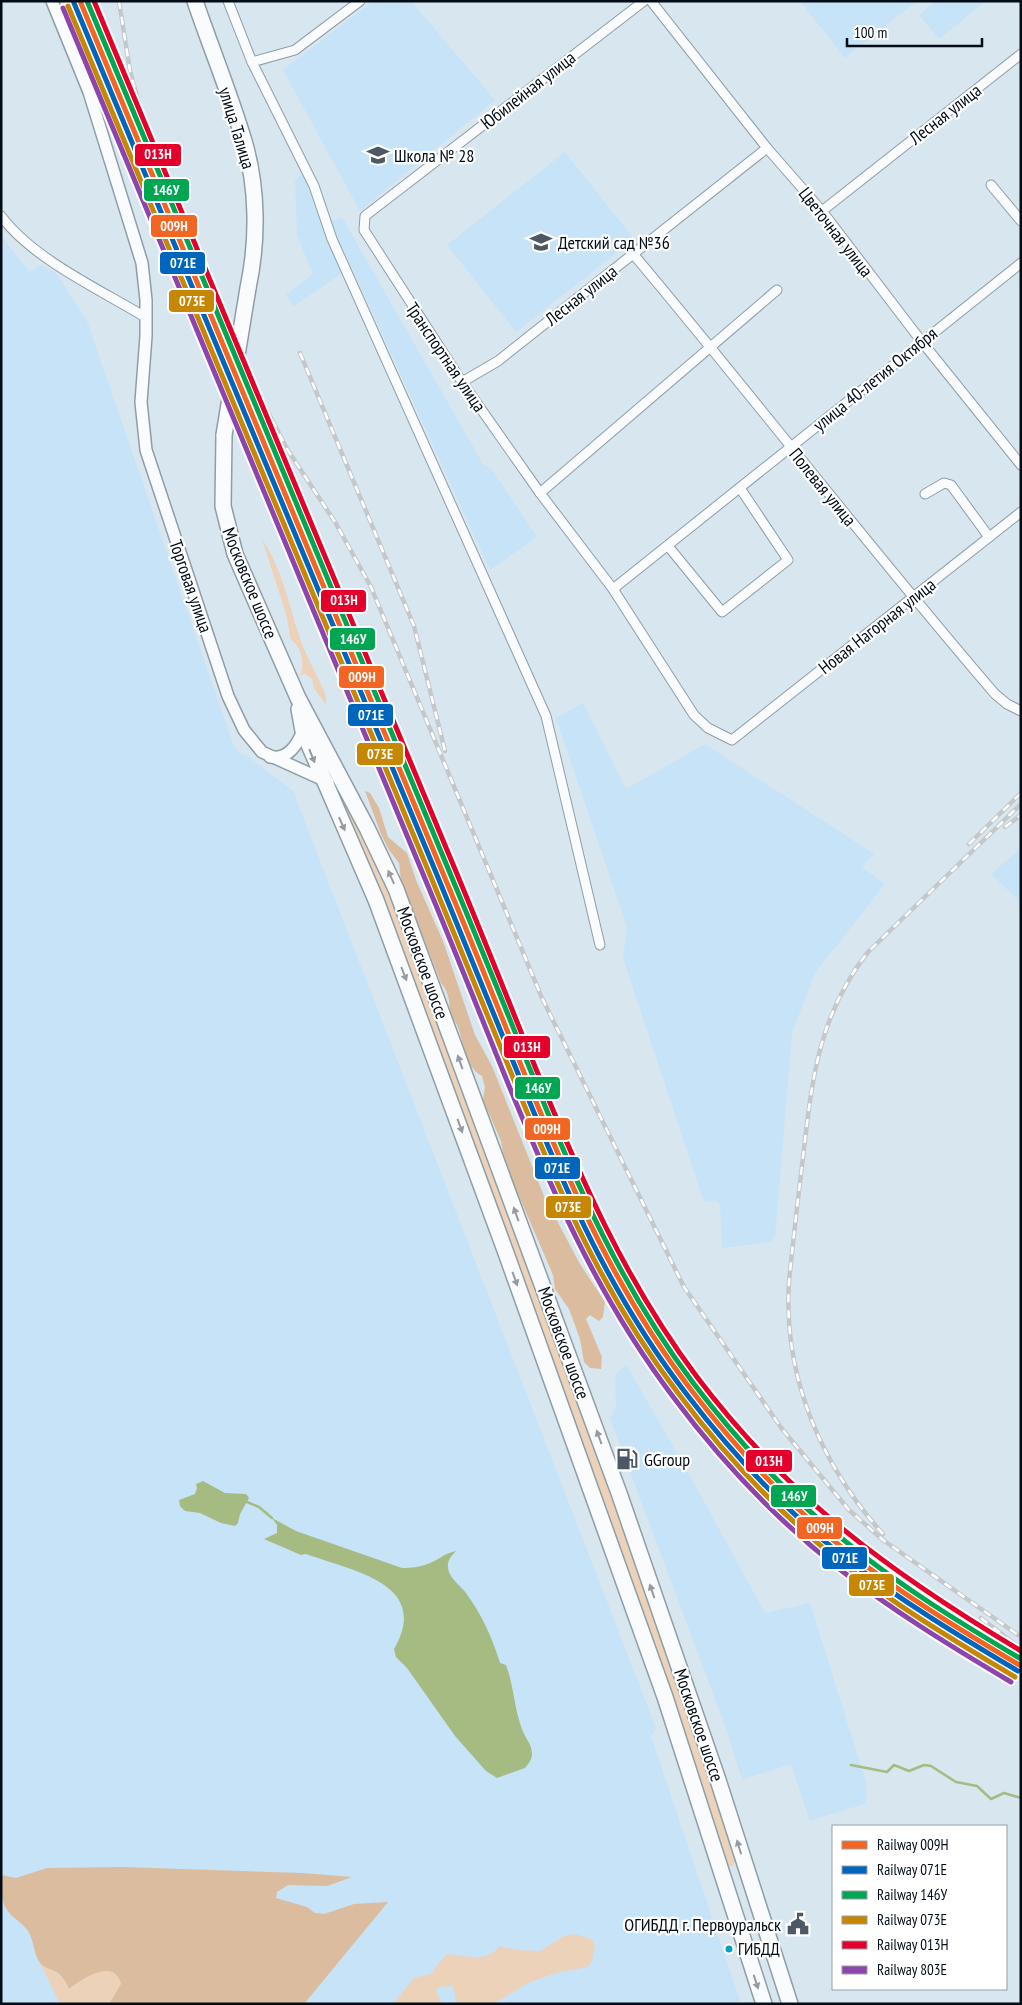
<svg xmlns="http://www.w3.org/2000/svg" width="1022" height="2005" viewBox="0 0 1022 2005" font-family="'PT Sans Narrow',sans-serif">
<style>
.built{fill:#c7e3f8}
.green{fill:#edd2ba}
.forest{fill:#dbbc9e}
.water{fill:#a6bb82}
.lines{fill:none;stroke-linecap:round;stroke-linejoin:round}
.stream{stroke:#a6bb82;stroke-width:2.5}
.minor-casing{stroke:#8f9da7;stroke-width:11}
.tertiary-casing{stroke:#8f9da7;stroke-width:14}
.primary-casing{stroke:#8f9da7;stroke-width:18}
.minor{stroke:#f9fbfd;stroke-width:9}
.tertiary{stroke:#f9fbfd;stroke-width:11}
.primary{stroke:#f9fbfd;stroke-width:15}
.rail-casing{stroke:#c4c8cb;stroke-width:4.5}
.rail{stroke:#fff;stroke-width:2.5;stroke-dasharray:8;stroke-linecap:butt}
.primary-bridge-casing{stroke:#8f9da7;stroke-width:18;stroke-linecap:butt}
.primary-bridge{stroke:#f9fbfd;stroke-width:15}
.rail-1-casing{stroke:#fff;stroke-width:9}
.rail-2-casing{stroke:#fff;stroke-width:9}
.rail-3-casing{stroke:#fff;stroke-width:9}
.rail-4-casing{stroke:#fff;stroke-width:9}
.rail-5-casing{stroke:#fff;stroke-width:9}
.rail-6-casing{stroke:#fff;stroke-width:9}
.rail-1{stroke:#f26522;stroke-width:5}
.rail-2{stroke:#0065bd;stroke-width:5}
.rail-3{stroke:#00a651;stroke-width:5}
.rail-4{stroke:#c68705;stroke-width:5}
.rail-5{stroke:#e4002b;stroke-width:5}
.rail-6{stroke:#8e44ad;stroke-width:5}
.oneway{fill:#969ba1}
.bus-dot{fill:#00a1c5;stroke:#fff;stroke-width:2}
.labels{text-anchor:middle;dominant-baseline:central;stroke-width:4.5;stroke-linejoin:round;paint-order:stroke}
.bus-label{font-size:17px;fill:#010c17;stroke:#fff;text-anchor:start}
.street-label{font-size:18px;fill:#010c17;stroke:#fff}
.poi-label{font-size:18px;fill:#010c17;stroke:#fff;text-anchor:start}
.line-badge{stroke:#fff;stroke-width:2}
.badge-label{font-size:14px;text-anchor:middle;font-weight:bold;fill:#fff}
</style>
<rect width="100%" height="100%" fill="#d8e6f0"/>
<g class="built">
<polygon points="373,1 411,1 495,100 360,211 283,70"/>
<polygon points="800,1 917,1 845,58"/>
<polygon points="936,1 986,1 939,39 919,15"/>
<polygon points="565,152 634,239 516,332 447,245"/>
<polygon points="303,174 342,273 294,306 286,295 313,274 297,235 295,180"/>
<polygon points="342,217 483,464 492,470 537,537 490,570 331,222"/>
<polygon points="1,236 30,272 39,265 56,273 87,321 233,744 240,754 248,756 293,791 656,1728 651,1736 741,2004 1,2004"/>
<polygon points="583,703 626,789 705,744 874,854 862,867 885,884 815,973 792,1033 775,1236 771,1242 722,1248 720,1205 716,1201 704,1202 623,958 627,927 556,718"/>
<polygon points="1021,848 1021,903 991,874"/>
<polygon points="626,1364 689,1474 765,1613 810,1603 866,1782 867,1803 810,1821 791,1764 742,1780 728,1734 610,1418 616,1408 615,1375"/>
</g>
<g class="green">
<path d="M 262,539 C 281,567 288,601 298,632 C 304,654 318,675 326,696 L 326,705 L 314,688 L 312,679 L 305,674 L 300,676 C 305,664 302,647 291,640 L 286,614 Z"/>
<polygon points="343,799 345,799 389,886 619,1511 736,1860 733,1866 727,1866 341,800"/>
<path d="M 575,1934 L 591,1939 L 595,1945 L 592,1961 L 588,1967 L 556,1973 L 530,1982 L 493,2004 L 457,2004 L 453,1986 L 440,1987 L 436,1990 L 442,2004 L 393,2004 L 414,1978 L 430,1974 L 447,1954 C 466,1955 487,1964 499,1946 C 512,1950 527,1951 540,1951 L 564,1936 Z"/>
<path d="M 39,1961 C 52,1974 60,1967 69,1989 C 83,1978 103,1963 119,1977 L 121,1984 L 109,2004 L 60,2004 Z"/>
</g>
<g class="forest">
<path d="M 365,791 L 370,793 L 379,808 L 388,837 L 407,853 L 416,880 L 443,941 L 475,1035 L 492,1066 L 544,1196 L 580,1264 L 605,1302 L 603,1317 L 599,1321 L 590,1315 L 586,1319 L 602,1357 L 601,1369 L 590,1368 L 584,1362 L 580,1339 L 569,1309 L 555,1289 L 553,1275 L 516,1189 L 503,1153 L 501,1141 L 483,1100 L 485,1087 L 482,1076 C 462,1064 465,1044 457,1025 C 455,1021 451,1017 450,1012 C 449,999 449,993 441,983 L 401,880 L 399,863 L 389,850 L 381,834 Z"/>
<path d="M 123,1867 L 302,1873 L 352,1877 L 327,1886 L 288,1885 L 277,1892 L 276,1898 L 307,1907 L 315,1913 L 324,1914 L 354,1904 L 388,1902 L 304,2004 L 109,2004 L 121,1984 C 115,1957 81,1979 69,1989 C 59,1964 47,1974 39,1961 C 33,1952 34,1940 28,1931 C 24,1925 17,1920 11,1915 C 0,1903 1,1890 1,1875 L 16,1878 L 47,1868 Z"/>
</g>
<g class="water">
<polygon points="203,1481 225,1493 246,1494 249,1498 240,1514 238,1523 235,1526 221,1523 200,1513 185,1511 180,1506 179,1500 195,1494 197,1488 196,1484"/>
<path d="M 272,1518 L 296,1531 L 402,1568 C 412,1568 421,1567 430,1563 C 440,1559 445,1553 456,1551 C 451,1556 447,1561 448,1568 C 449,1578 460,1585 466,1593 C 482,1615 492,1637 500,1663 L 506,1665 C 514,1686 514,1708 522,1729 C 525,1738 532,1744 532,1754 C 532,1760 528,1764 525,1768 L 497,1778 L 486,1771 L 455,1736 L 407,1668 L 396,1657 L 394,1649 C 432,1583 352,1571 306,1554 L 301,1555 L 264,1539 L 277,1533 L 277,1525 Z"/>
</g>
<g class="lines">
<g class="stream">
<polyline points="247,1502 259,1507 272,1518"/>
<polyline points="851,1765 887,1772 894,1765 909,1771 924,1765 931,1766 956,1782 977,1786 991,1799 1004,1793 1021,1798"/>
</g>
<g class="minor-casing">
<g id="minor">
<polyline points="228,1 252,62 314,186 332,239 546,716 600,945"/>
<polyline points="644,1 365,216 364,230 462,382 540,493 613,589 694,715 708,728 732,740 1021,512"/>
<polyline points="651,1 767,148 822,211 922,342 1021,465"/>
<polyline points="252,62 295,50 360,1"/>
<polyline points="991,185 1021,221"/>
<polyline points="822,211 1021,54"/>
<path d="M 1,216 C 33,259 99,289 145,317"/>
<path d="M 634,255 C 756,400 871,550 995,694 L 1007,704 L 1021,711"/>
<polyline points="462,382 498,361 767,148"/>
<polyline points="540,493 777,290"/>
<polyline points="925,494 944,483 951,485 989,537"/>
<polyline points="668,546 722,612 788,560 740,488"/>
<polyline points="613,589 1021,263"/>
</g>
</g>
<g class="tertiary-casing">
<g id="tertiary">
<polyline points="52,1 89,92 142,263 146,300 146,336 141,402 146,450 228,696 244,730 262,752 328,782"/>
<path d="M 270,757 C 288,760 297,745 303,731"/>
</g>
</g>
<g class="primary-casing">
<g id="primary">
<path d="M 195,1 C 211,48 230,94 244,141 C 258,188 258,241 248,288"/>
<polyline points="224,435 223,506 235,554 298,698 367,828 396,889 619,1493 718,1780 790,2004"/>
<polyline points="299,709 303,731 376,900 506,1253 665,1697 764,2004"/>
</g>
</g>
<use href="#minor" class="minor"/>
<use href="#tertiary" class="tertiary"/>
<use href="#primary" class="primary"/>
<g class="rail-casing">
<g id="rail">
<polyline points="119,1 130,71 145,125 247,371 287,449 335,522 371,587 542,998 684,1287 782,1429 849,1510 883,1540 1021,1637"/>
<polyline points="300,353 414,626 445,751"/>
<polyline points="1005,827 1021,815"/>
<polyline points="969,844 1021,793"/>
<path d="M 883,1534 C 821,1465 783,1376 789,1282 C 793,1241 798,1199 803,1157 C 812,1080 818,1016 868,952 L 1021,804"/>
<polyline points="981,1618 1021,1649"/>
</g>
</g>
<use href="#rail" class="rail"/>
<g class="primary-bridge-casing">
<polyline id="primary-bridge" points="224,435 248,288"/>
</g>
<use href="#primary-bridge" class="primary-bridge"/>
<g class="rail-1-casing">
<path id="rail-1" d="M 80,1 C 201,291 322,581 442,871 C 471,940 499,1010 527,1080 C 573,1192 618,1295 692,1391 C 738,1451 790,1506 849,1553 C 903,1595 962,1631 1021,1666"/>
</g>
<g class="rail-2-casing">
<path id="rail-2" d="M 74,3 C 196,294 316,585 437,875 C 465,942 492,1009 519,1076 C 565,1190 611,1297 688,1396 C 734,1456 786,1511 845,1558 C 900,1600 959,1636 1018,1671"/>
</g>
<g class="rail-3-casing">
<path id="rail-3" d="M 87,1 C 208,289 327,578 447,866 C 476,935 504,1005 532,1074 C 576,1184 622,1289 694,1384 C 740,1444 791,1499 850,1545 C 903,1588 962,1624 1021,1659"/>
</g>
<g class="rail-4-casing">
<path id="rail-4" d="M 68,6 C 189,294 309,582 428,870 C 457,940 486,1010 514,1080 C 559,1192 604,1296 678,1393 C 725,1456 780,1514 842,1563 C 896,1606 955,1641 1015,1677"/>
</g>
<g class="rail-5-casing">
<path id="rail-5" d="M 94,1 C 214,288 333,575 452,862 C 481,931 508,1000 536,1069 C 581,1179 625,1281 697,1377 C 790,1500 891,1573 1021,1651"/>
</g>
<g class="rail-6-casing">
<path id="rail-6" d="M 63,8 C 184,297 303,586 423,874 C 451,941 478,1009 505,1076 C 552,1191 598,1298 674,1398 C 721,1461 776,1519 838,1568 C 893,1611 952,1647 1011,1682"/>
</g>
<use href="#rail-1" class="rail-1"/>
<use href="#rail-2" class="rail-2"/>
<use href="#rail-3" class="rail-3"/>
<use href="#rail-4" class="rail-4"/>
<use href="#rail-5" class="rail-5"/>
<use href="#rail-6" class="rail-6"/>
</g>
<defs><path id="oneway-solid" d="M-6-.8H1V-3.2L6.5 0L1 3.2V.8H-6Z" transform="scale(1.25)"/></defs>
<g class="oneway">
<use href="#oneway-solid" transform="translate(312 756) rotate(68)"/>
<use href="#oneway-solid" transform="translate(342 824) rotate(66)"/>
<use href="#oneway-solid" transform="translate(391 877) rotate(-114)"/>
<use href="#oneway-solid" transform="translate(404 974) rotate(69)"/>
<use href="#oneway-solid" transform="translate(460 1062) rotate(-110)"/>
<use href="#oneway-solid" transform="translate(460 1126) rotate(70)"/>
<use href="#oneway-solid" transform="translate(516 1214) rotate(-110)"/>
<use href="#oneway-solid" transform="translate(515 1279) rotate(70)"/>
<use href="#oneway-solid" transform="translate(599 1437) rotate(-110)"/>
<use href="#oneway-solid" transform="translate(652 1591) rotate(-109)"/>
<use href="#oneway-solid" transform="translate(739 1847) rotate(-107)"/>
<use href="#oneway-solid" transform="translate(756 1982) rotate(72)"/>
</g>
<defs>
<g id="school-bare" transform="scale(1.725)"><path d="M0-5L7-2L0 1L-7-2ZM-4 1L0 2.5L4 1V4Q0 6-4 4Z" fill="#4c5863" stroke="#fff" stroke-width="2.5" paint-order="stroke"/></g>
<g id="fuel-bare" transform="scale(1.725)"><path d="M-5.5-6h7V0h2V4h1.3V-2.5L3-4.5l.8-.8L6-3V5H2.5V1h-1V6h-7ZM-4.2-4.7v3.2H.2V-4.7Z" fill="#4c5863" stroke="#fff" stroke-width="2.5" paint-order="stroke"/></g>
<g id="civic-bare" transform="scale(1.725)"><path d="M-.6-6.5H3V-4.5H.6V-3L4-1V1h2V6H-6V1h2V-1L-.6-3ZM-1.2 2.5V6h2.4V2.5Z" fill="#4c5863" stroke="#fff" stroke-width="2.5" paint-order="stroke"/></g>
</defs>
<g fill-rule="evenodd">
<use href="#school-bare" x="378" y="155"/>
<use href="#school-bare" x="541" y="242"/>
<use href="#fuel-bare" x="627" y="1459"/>
<use href="#civic-bare" x="798" y="1924"/>
</g>
<circle class="bus-dot" cx="729" cy="1949" r="4.5"/>
<g class="labels">
<g class="bus-label">
<text x="738" y="1949">ГИБДД</text>
</g>
<g class="street-label">
<text transform="translate(528 90) rotate(-38)">Юбилейная улица</text>
<text transform="translate(945 114) rotate(-38)">Лесная улица</text>
<text transform="translate(237 128) rotate(73)">улица Талица</text>
<text transform="translate(836 232) rotate(52)">Цветочная улица</text>
<text transform="translate(581 295) rotate(-38)">Лесная улица</text>
<text transform="translate(446 357) rotate(56)">Транспортная улица</text>
<text transform="translate(875 379) rotate(-39)">улица 40-летия Октября</text>
<text transform="translate(823 487) rotate(51)">Полевая улица</text>
<text transform="translate(250 583) rotate(68)">Московское шоссе</text>
<text transform="translate(191 586) rotate(71)">Торговая улица</text>
<text transform="translate(877 626) rotate(-38)">Новая Нагорная улица</text>
<text transform="translate(423 963) rotate(70)">Московское шоссе</text>
<text transform="translate(564 1343) rotate(70)">Московское шоссе</text>
<text transform="translate(699 1725) rotate(71)">Московское шоссе</text>
</g>
<g class="poi-label">
<text x="394" y="155">Школа № 28</text>
<text x="558" y="242">Детский сад №36</text>
<text x="644" y="1459">GGroup</text>
<text x="781" y="1924" text-anchor="end">ОГИБДД г. Первоуральск</text>
</g>
</g>
<g class="line-badge">
<rect x="134" y="143" width="48" height="24" rx="5" fill="#e4002b"/>
<rect x="143" y="178" width="47" height="24" rx="5" fill="#00a651"/>
<rect x="150" y="214" width="48" height="24" rx="5" fill="#f26522"/>
<rect x="159" y="251" width="47" height="24" rx="5" fill="#0065bd"/>
<rect x="168" y="289" width="47" height="24" rx="5" fill="#c68705"/>
<rect x="320" y="589" width="47" height="24" rx="5" fill="#e4002b"/>
<rect x="329" y="627" width="47" height="24" rx="5" fill="#00a651"/>
<rect x="338" y="665" width="47" height="24" rx="5" fill="#f26522"/>
<rect x="347" y="703" width="47" height="24" rx="5" fill="#0065bd"/>
<rect x="356" y="742" width="48" height="24" rx="5" fill="#c68705"/>
<rect x="503" y="1035" width="48" height="24" rx="5" fill="#e4002b"/>
<rect x="514" y="1076" width="47" height="24" rx="5" fill="#00a651"/>
<rect x="524" y="1117" width="47" height="24" rx="5" fill="#f26522"/>
<rect x="534" y="1156" width="47" height="24" rx="5" fill="#0065bd"/>
<rect x="545" y="1195" width="47" height="24" rx="5" fill="#c68705"/>
<rect x="745" y="1449" width="48" height="24" rx="5" fill="#e4002b"/>
<rect x="770" y="1484" width="47" height="24" rx="5" fill="#00a651"/>
<rect x="796" y="1516" width="47" height="24" rx="5" fill="#f26522"/>
<rect x="821" y="1546" width="47" height="24" rx="5" fill="#0065bd"/>
<rect x="848" y="1573" width="47" height="24" rx="5" fill="#c68705"/>
</g>
<g class="badge-label">
<text x="158" y="159">013Н</text>
<text x="166" y="195">146У</text>
<text x="174" y="231">009Н</text>
<text x="183" y="268">071Е</text>
<text x="192" y="306">073Е</text>
<text x="344" y="605">013Н</text>
<text x="353" y="644">146У</text>
<text x="362" y="682">009Н</text>
<text x="371" y="720">071Е</text>
<text x="380" y="759">073Е</text>
<text x="527" y="1052">013Н</text>
<text x="538" y="1093">146У</text>
<text x="547" y="1134">009Н</text>
<text x="557" y="1173">071Е</text>
<text x="568" y="1212">073Е</text>
<text x="769" y="1466">013Н</text>
<text x="794" y="1501">146У</text>
<text x="820" y="1533">009Н</text>
<text x="845" y="1563">071Е</text>
<text x="872" y="1590">073Е</text>
</g>
<rect width="1022" height="2005" fill="none" stroke="#010c17" stroke-width="5"/>
<rect x="832" y="1825" width="175" height="165" fill="#ffffff" stroke="#999ea2"/>
<rect x="842" y="1841" width="25" height="8" fill="#f26522" stroke="#999ea2"/>
<text x="877" y="1850" font-size="15" fill="#010c17">Railway 009Н</text>
<rect x="842" y="1866" width="25" height="8" fill="#0065bd" stroke="#999ea2"/>
<text x="877" y="1875" font-size="15" fill="#010c17">Railway 071Е</text>
<rect x="842" y="1891" width="25" height="8" fill="#00a651" stroke="#999ea2"/>
<text x="877" y="1900" font-size="15" fill="#010c17">Railway 146У</text>
<rect x="842" y="1916" width="25" height="8" fill="#c68705" stroke="#999ea2"/>
<text x="877" y="1925" font-size="15" fill="#010c17">Railway 073Е</text>
<rect x="842" y="1941" width="25" height="8" fill="#e4002b" stroke="#999ea2"/>
<text x="877" y="1950" font-size="15" fill="#010c17">Railway 013Н</text>
<rect x="842" y="1966" width="25" height="8" fill="#8e44ad" stroke="#999ea2"/>
<text x="877" y="1975" font-size="15" fill="#010c17">Railway 803Е</text>
<path d="M847 38v8h135v-8" fill="none" stroke="#010c17" stroke-width="2.5"/>
<text x="854" y="38" font-size="15" fill="#010c17" stroke="#ffffff" stroke-width="4" paint-order="stroke">100 m</text>
</svg>
